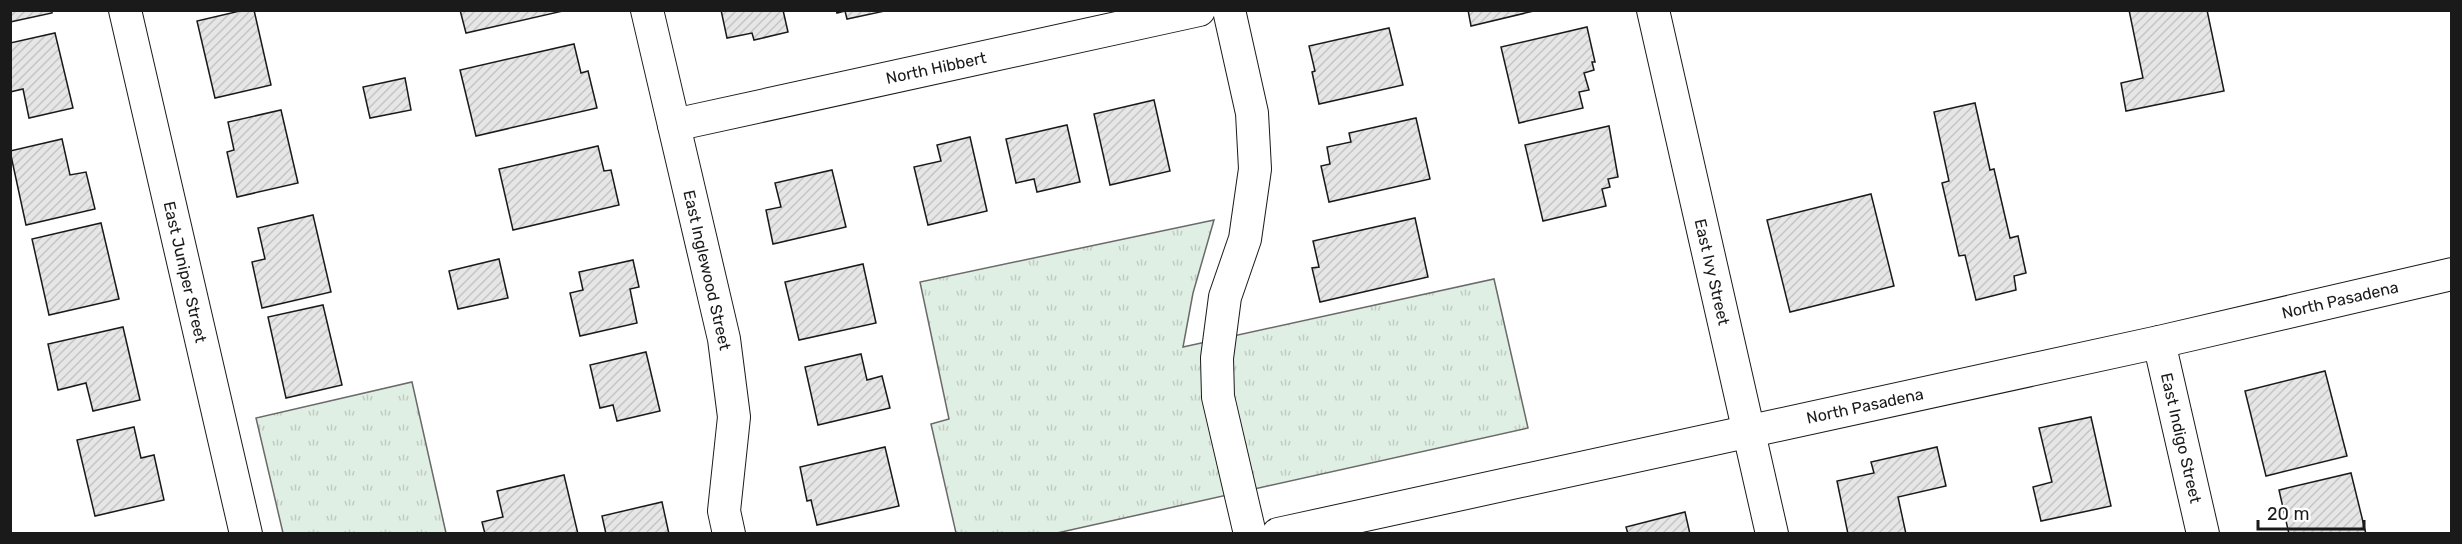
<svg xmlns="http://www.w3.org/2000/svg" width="2462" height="544" viewBox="0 0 2462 544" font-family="Rubik,sans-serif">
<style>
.grass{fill:url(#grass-tufts);stroke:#6a6a6a;stroke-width:1.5}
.building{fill:url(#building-hatch);stroke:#1a1a1a;stroke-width:1.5}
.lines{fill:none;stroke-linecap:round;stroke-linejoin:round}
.street-casing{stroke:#1a1a1a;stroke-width:34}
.street{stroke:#fff;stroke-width:32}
.labels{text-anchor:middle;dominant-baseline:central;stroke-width:4.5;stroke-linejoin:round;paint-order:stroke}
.street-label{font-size:16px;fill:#1a1a1a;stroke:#fff}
</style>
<defs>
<pattern id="grass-tufts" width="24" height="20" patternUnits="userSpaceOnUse" patternTransform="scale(1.5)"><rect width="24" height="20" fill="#e0efe3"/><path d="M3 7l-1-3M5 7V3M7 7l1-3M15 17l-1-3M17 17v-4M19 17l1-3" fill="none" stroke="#c0ccc2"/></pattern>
<pattern id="building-hatch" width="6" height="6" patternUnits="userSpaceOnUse" patternTransform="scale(1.5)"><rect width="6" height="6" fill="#e6e6e6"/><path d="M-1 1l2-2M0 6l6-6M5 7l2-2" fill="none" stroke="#c5c5c5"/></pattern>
</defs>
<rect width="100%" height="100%" fill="#fff"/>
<g class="grass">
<polygon points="1214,220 1193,293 1183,347 1494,279 1528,428 1057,533 956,533 931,424 949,419 920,282"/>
<polygon points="412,382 446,533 283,533 256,418"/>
</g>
<g class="building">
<polygon points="10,10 52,10 52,13 10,22"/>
<polygon points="244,10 254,10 271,85 215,98 197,21"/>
<polygon points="460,10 563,10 563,11 466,33"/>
<polygon points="721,10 783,10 788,32 754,40 752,33 727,38"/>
<polygon points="836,10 885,10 885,11 847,19 845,11 837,13"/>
<polygon points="1468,10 1538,10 1471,26"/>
<polygon points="2129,10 2207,10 2224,91 2126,111 2121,83 2143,78"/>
<polygon points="1587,27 1595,62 1592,62 1594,70 1584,73 1589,90 1579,92 1583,108 1519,123 1501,47"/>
<polygon points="1389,28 1403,85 1319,104 1312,72 1315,71 1309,46"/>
<polygon points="55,33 73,108 29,118 23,89 10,92 10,43"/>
<polygon points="574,44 581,73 588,71 597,108 476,136 460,70"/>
<polygon points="405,78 411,110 370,118 363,87"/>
<polygon points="1154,100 1170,171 1110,185 1094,114"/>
<polygon points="1975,103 1990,170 1994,169 2010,238 2018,236 2026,273 2014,276 2016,290 1976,300 1965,255 1959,256 1942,183 1949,181 1934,112"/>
<polygon points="281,110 298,183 237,197 227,152 234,150 228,122"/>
<polygon points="1416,118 1430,179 1329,202 1321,166 1330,164 1327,147 1351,142 1349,133"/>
<polygon points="1067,125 1080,182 1037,192 1034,179 1016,183 1006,139"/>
<polygon points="1609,126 1618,177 1608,179 1610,187 1602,189 1606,206 1543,221 1525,145"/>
<polygon points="970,137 987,211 928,225 914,167 941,161 937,145"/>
<polygon points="62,139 70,175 86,172 95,209 26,225 10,151"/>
<polygon points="598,146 604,171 611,170 619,205 513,230 499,169"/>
<polygon points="832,170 846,227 773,244 766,210 781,207 775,183"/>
<polygon points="1871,194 1894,286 1790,312 1767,220"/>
<polygon points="313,215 331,292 262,308 252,262 265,259 258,228"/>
<polygon points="1415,218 1428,277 1320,302 1312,268 1319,267 1313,241"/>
<polygon points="101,223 119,299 49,315 32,239"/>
<polygon points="499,259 508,298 458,309 449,271"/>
<polygon points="633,260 639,287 630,289 637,323 580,336 570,293 583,290 579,272"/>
<polygon points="863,264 876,323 799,340 785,282"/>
<polygon points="323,305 342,385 286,398 268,317"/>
<polygon points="123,327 140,400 93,411 86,383 58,390 48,344"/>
<polygon points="646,352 660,411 617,421 613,405 600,408 590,365"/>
<polygon points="861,354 867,380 882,376 890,408 818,425 805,367"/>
<polygon points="2325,371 2347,456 2266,476 2245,391"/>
<polygon points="2091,417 2111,506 2041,521 2033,487 2052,482 2039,428"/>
<polygon points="134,427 141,458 154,455 164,500 95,516 77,440"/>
<polygon points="885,447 899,506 817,525 811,500 807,501 800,467"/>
<polygon points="1937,447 1946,486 1898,497 1906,534 1848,534 1837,481 1874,473 1871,462"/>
<polygon points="2351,473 2366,534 2289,534 2279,490"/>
<polygon points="564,475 578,534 485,534 482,522 503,517 497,491"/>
<polygon points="662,502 669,534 606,534 602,516"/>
<polygon points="1685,512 1690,534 1628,534 1626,527"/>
</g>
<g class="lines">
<g class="street-casing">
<g id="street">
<polyline points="125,10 246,534"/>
<polyline points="647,10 724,339 734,417 724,511 729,534"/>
<polyline points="1229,10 1252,113 1255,169 1245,239 1225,297 1217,358 1218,397 1250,534"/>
<polyline points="1653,10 1772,534"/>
<polyline points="674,125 1199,10"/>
<polyline points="2159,342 2203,534"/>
<polyline points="1278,534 2159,342 2452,274"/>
</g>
</g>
<use href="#street" class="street"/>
</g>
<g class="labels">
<g class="street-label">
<text transform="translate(936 68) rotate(-12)">North Hibbert</text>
<text transform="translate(707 270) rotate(77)">East Inglewood Street</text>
<text transform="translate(185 272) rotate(77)">East Juniper Street</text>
<text transform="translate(1712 272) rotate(77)">East Ivy Street</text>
<text transform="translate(2340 300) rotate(-13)">North Pasadena</text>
<text transform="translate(1865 406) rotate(-12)">North Pasadena</text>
<text transform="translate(2181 438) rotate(77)">East Indigo Street</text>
</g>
</g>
<rect width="2462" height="544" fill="none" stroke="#1a1a1a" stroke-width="24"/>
<path d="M2258 520v9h106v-9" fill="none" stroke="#1a1a1a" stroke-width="3"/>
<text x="2267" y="520" font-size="18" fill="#1a1a1a" stroke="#ffffff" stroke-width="4.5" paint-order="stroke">20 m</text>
</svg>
